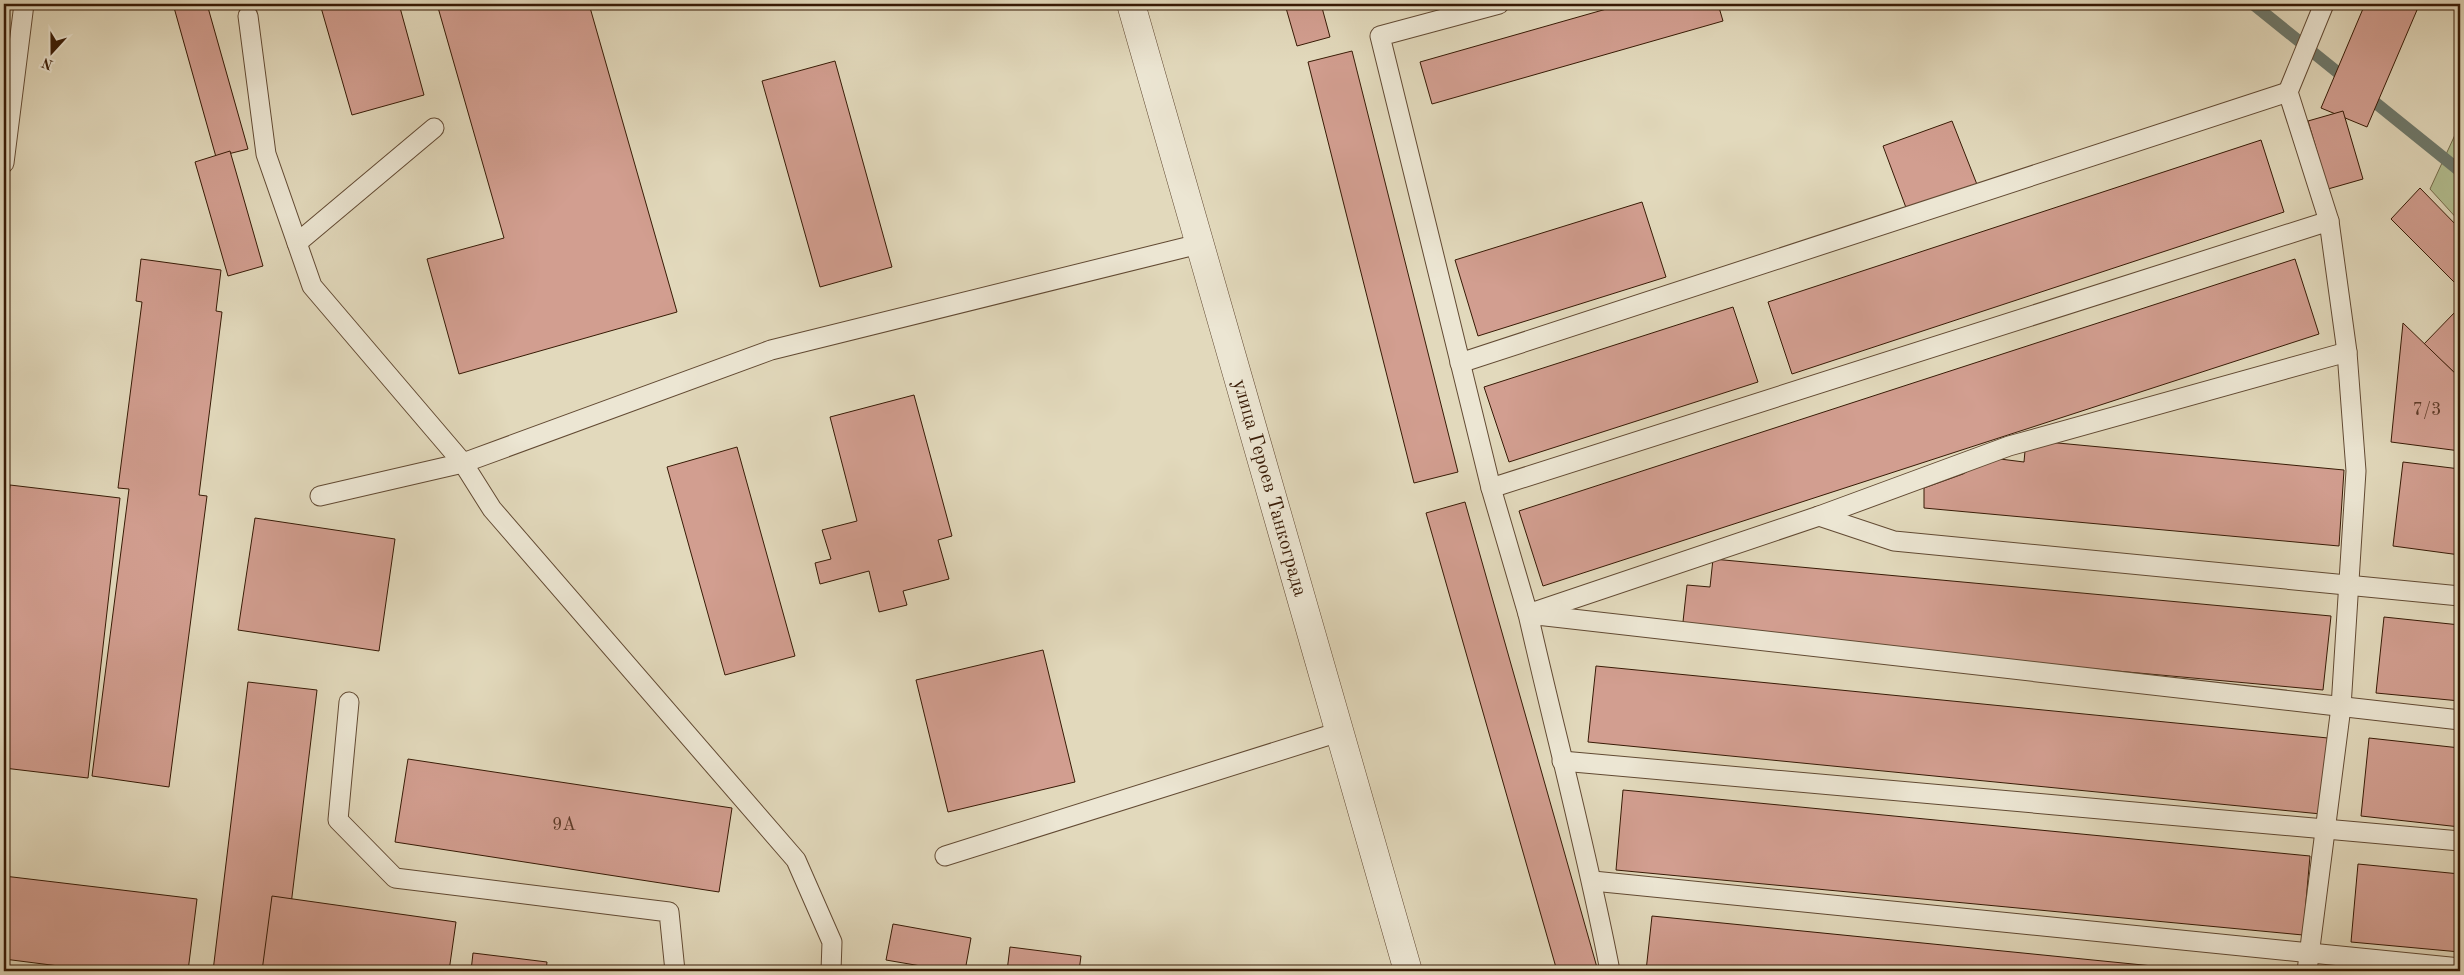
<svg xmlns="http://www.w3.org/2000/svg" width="2464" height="975" viewBox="0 0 2464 975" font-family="'Old Standard TT',serif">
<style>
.green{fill:#b3bf91;stroke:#756c4b}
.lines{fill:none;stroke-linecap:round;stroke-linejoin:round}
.stream{stroke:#6f7a6d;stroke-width:12}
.building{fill:#d29e90;stroke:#371a05}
.lane-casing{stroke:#624a33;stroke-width:21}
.street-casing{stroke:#624a33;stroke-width:29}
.lane{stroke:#ece6d3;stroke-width:19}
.street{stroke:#ece6d3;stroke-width:28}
.labels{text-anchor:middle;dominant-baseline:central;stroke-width:4.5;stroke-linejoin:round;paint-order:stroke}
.number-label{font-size:18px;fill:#5e3b28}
.street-label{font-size:20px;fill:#371a05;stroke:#ece6d3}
</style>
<rect width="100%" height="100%" fill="#e2d9bc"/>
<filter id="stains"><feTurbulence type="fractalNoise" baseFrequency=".004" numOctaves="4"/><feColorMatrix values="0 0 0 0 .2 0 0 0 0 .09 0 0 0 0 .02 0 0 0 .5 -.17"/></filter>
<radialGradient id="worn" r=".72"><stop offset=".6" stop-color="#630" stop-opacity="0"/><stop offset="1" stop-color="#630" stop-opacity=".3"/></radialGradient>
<polygon class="green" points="2460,124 2460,222 2430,189"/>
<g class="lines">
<polyline class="stream" points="2253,4 2460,171"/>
</g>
<g class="building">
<polygon points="173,4 207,4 248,149 216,157"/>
<polygon points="320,4 399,4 424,95 352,115"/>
<polygon points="437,4 589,4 677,312 459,374 427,259 504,238"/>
<polygon points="1300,4 1321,4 1330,37 1297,46 1286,8"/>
<polygon points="1624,4 1718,4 1723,21 1432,104 1420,62"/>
<polygon points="2365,4 2401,4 2417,10 2367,127 2321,108"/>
<polygon points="1352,51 1458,472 1414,483 1308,62"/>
<polygon points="835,61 892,267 820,287 762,81"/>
<polygon points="2343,111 2363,179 2328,189 2308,121"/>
<polygon points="1952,121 1978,187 1908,213 1883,146"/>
<polygon points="2261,140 2284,212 1792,374 1768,302"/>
<polygon points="230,151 263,266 228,276 195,162"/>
<polygon points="2420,188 2460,229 2460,288 2391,219"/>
<polygon points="1642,202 1666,277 1478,336 1455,260"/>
<polygon points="141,259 221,270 216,311 222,312 199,495 207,496 169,787 92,776 129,489 118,488 142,302 136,301"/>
<polygon points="2295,259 2319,334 1543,586 1519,511"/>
<polygon points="1733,307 1758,382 1509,462 1484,387"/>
<polygon points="2456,311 2460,315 2460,378 2424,344"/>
<polygon points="2403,323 2460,378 2460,451 2391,442"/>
<polygon points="914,395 952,536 938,540 949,579 903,591 907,605 879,612 869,571 820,584 815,563 831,559 822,530 857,521 830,417"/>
<polygon points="2026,440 2344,470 2339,546 1924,508 1924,488 1963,474 1992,458 2024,462"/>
<polygon points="737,447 795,656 725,675 667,467"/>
<polygon points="2403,462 2460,469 2460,555 2393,546"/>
<polygon points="10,485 120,498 88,778 4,768 4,535"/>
<polygon points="1465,502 1598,971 1557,971 1426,513"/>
<polygon points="255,518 395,539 379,651 238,630"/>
<polygon points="1713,559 2331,616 2323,690 1682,631 1687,585 1710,587"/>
<polygon points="2384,617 2460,625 2460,701 2376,693"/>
<polygon points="1043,650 1075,782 948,812 916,680"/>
<polygon points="1596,666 2328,738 2321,814 1588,742"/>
<polygon points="248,682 317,690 283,971 213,971"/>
<polygon points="2369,738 2460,748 2460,827 2361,816"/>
<polygon points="408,759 732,808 719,892 395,842"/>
<polygon points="1623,790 2310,856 2303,935 1616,870"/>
<polygon points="2358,864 2460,874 2460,952 2351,942"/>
<polygon points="4,876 197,899 188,971 98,971 4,959"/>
<polygon points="272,896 456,922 449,971 262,971"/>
<polygon points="1652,916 2203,971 1646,971"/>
<polygon points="893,924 971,938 965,971 950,971 886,960"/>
<polygon points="1010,947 1081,956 1079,971 1007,971"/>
<polygon points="473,953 547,962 546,971 471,971"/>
</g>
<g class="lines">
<g class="lane-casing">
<g id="lane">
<polyline points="1499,4 1380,36 1491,488 1528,614 1819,516 2009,446 2347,352"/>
<polyline points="248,16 266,154 312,286 463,463 492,509 796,860 832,942 831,971"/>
<polyline points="4,163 24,4"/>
<polyline points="297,243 434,128"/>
<polyline points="1460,363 2288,92"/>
<polyline points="1491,488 2329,221"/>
<polyline points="320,496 463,463 771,350 1199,244"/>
<polyline points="1819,516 1894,541 2460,596"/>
<polyline points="349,702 338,820 395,878 669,912 675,971"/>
<polyline points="1562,761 2460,841"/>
<polyline points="945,856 1339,732"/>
<polyline points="1593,881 2460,968"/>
<path d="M 1610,971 C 1587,851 1555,733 1528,614 L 2460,720"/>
<polyline points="2307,971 2341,707 2356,471 2347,352 2329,221 2288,92 2324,4"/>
</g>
</g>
<g class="street-casing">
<polyline id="street" points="1131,4 1408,971"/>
</g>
<use href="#lane" class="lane"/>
<use href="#street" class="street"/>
</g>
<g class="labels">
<g class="number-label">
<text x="2427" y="410">7/3</text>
<text x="564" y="825">9А</text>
</g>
<g class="street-label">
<text transform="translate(1269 488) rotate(74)">улица Героев Танкограда</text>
</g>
</g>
<rect width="2464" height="975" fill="none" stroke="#e2d9bc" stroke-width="20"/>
<rect x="5" y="5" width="2454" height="965" fill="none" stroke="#371a05" stroke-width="2.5"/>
<rect x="10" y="10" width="2444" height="955" fill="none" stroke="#371a05"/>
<g transform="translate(52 52) rotate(201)" stroke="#ece6d3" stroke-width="4" paint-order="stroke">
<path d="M0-4L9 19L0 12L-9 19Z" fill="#371a05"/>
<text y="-8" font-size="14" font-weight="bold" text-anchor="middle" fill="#371a05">N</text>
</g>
<rect width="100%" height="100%" filter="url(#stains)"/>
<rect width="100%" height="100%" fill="url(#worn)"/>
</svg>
